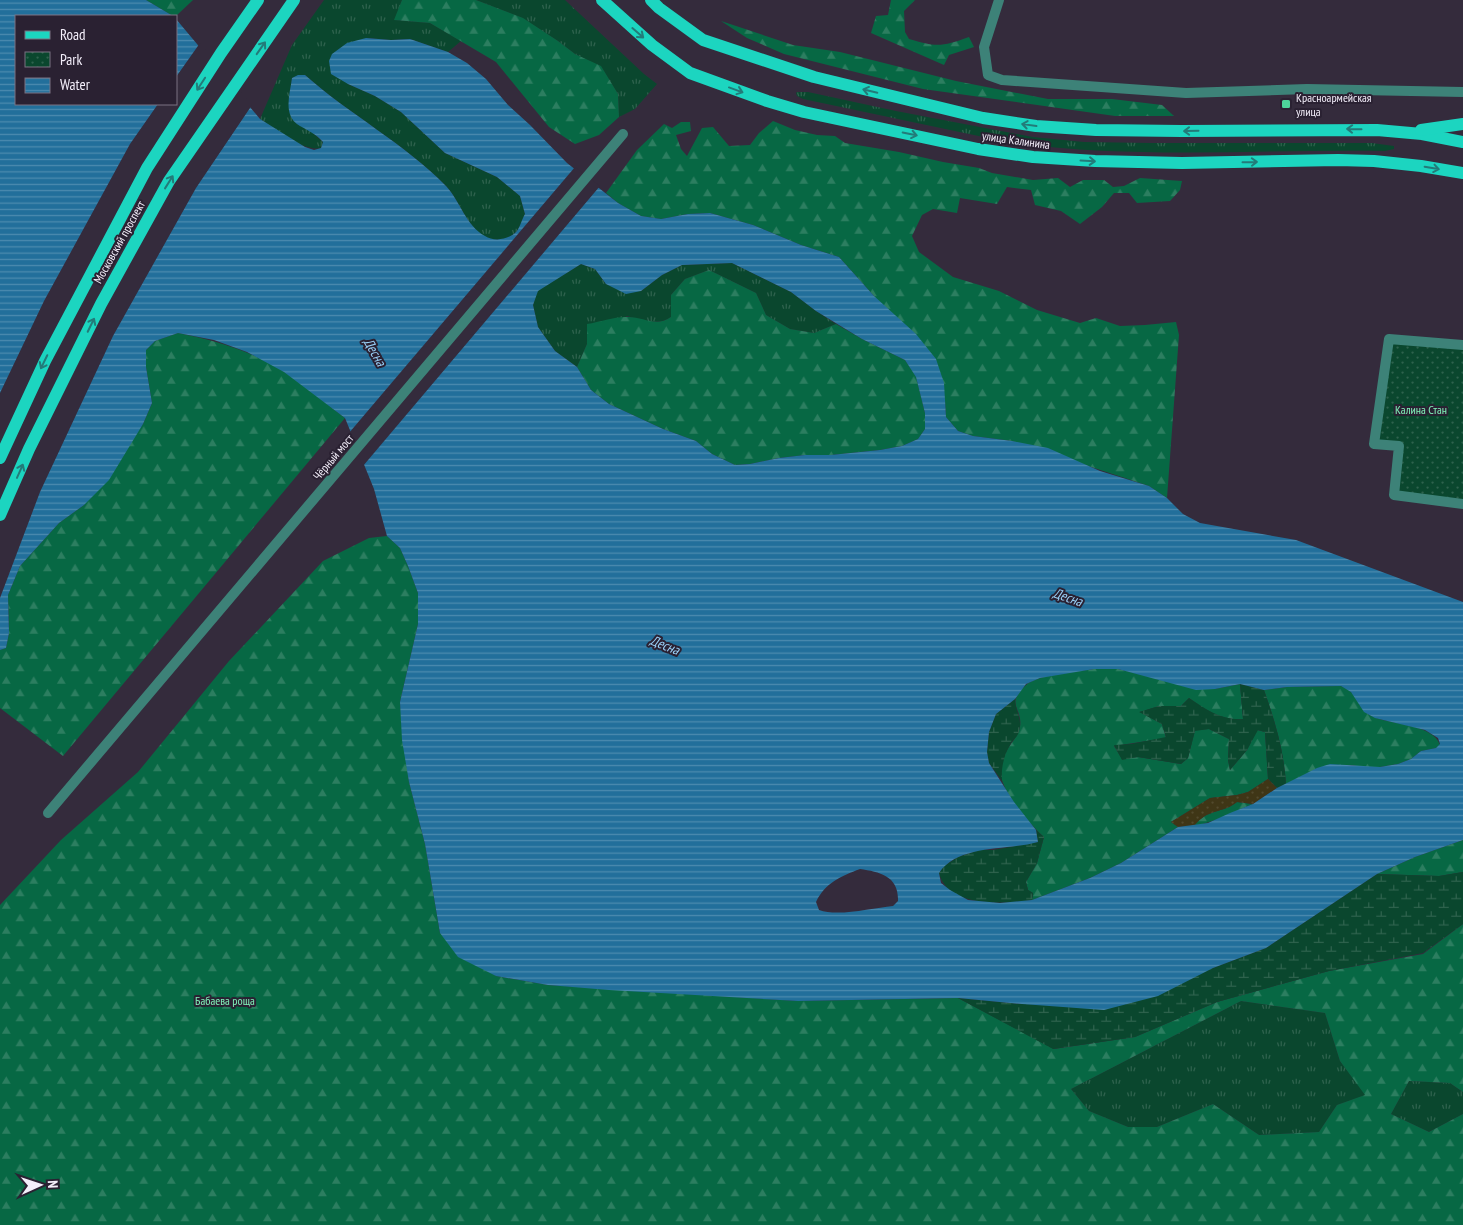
<svg xmlns="http://www.w3.org/2000/svg" width="1463" height="1225" viewBox="0 0 1463 1225" font-family="'PT Sans Narrow',sans-serif">
<style>
.grass{fill:url(#grass-tufts)}
.forest{fill:url(#forest-firs);fill-rule:evenodd}
.wetland{fill:url(#wetland-marsh)}
.sand{fill:url(#sand-dots)}
.park{fill:url(#park-dots)}
.water{fill:url(#water-rules);fill-rule:evenodd}
.pier{fill:#342b3c}
.lines{fill:none;stroke-linecap:round;stroke-linejoin:round}
.street{stroke:#3d8278;stroke-width:10}
.primary{stroke:#1cd5c0;stroke-width:12}
.oneway{stroke:#237b79}
.poi-dot{fill:#4dd39a;stroke:#2a2132;stroke-width:2}
.labels{text-anchor:middle;dominant-baseline:central;stroke-width:4;stroke-linejoin:round;paint-order:stroke}
.poi-label{font-size:12px;fill:#f3eefa;stroke:#2a2132;text-anchor:start}
.street-label{font-size:12px;fill:#f3eefa;stroke:#2a2132}
.park-label{font-size:12px;fill:#81f1b9;stroke:#2a2132}
.water-label{font-size:14px;font-style:italic;fill:#99d0f7;stroke:#2a2132}
</style>
<defs>
<pattern id="grass-tufts" width="24" height="20" patternUnits="userSpaceOnUse" patternTransform="scale(1.25)"><rect width="24" height="20" fill="#0a472e"/><path d="M3 7l-1-3M5 7V3M7 7l1-3M15 17l-1-3M17 17v-4M19 17l1-3" fill="none" stroke="#2e624d"/></pattern>
<pattern id="forest-firs" width="22" height="20" patternUnits="userSpaceOnUse" patternTransform="scale(1.25)"><rect width="22" height="20" fill="#076844"/><path d="M5 1l3.5 6h-7zM16 11l3.5 6h-7z" fill="#2c7e60"/></pattern>
<pattern id="wetland-marsh" width="20" height="14" patternUnits="userSpaceOnUse" patternTransform="scale(1.25)"><rect width="20" height="14" fill="#0a472e"/><path d="M1 5h8M5 5V1M11 12h8M15 12V8" fill="none" stroke="#2e624d"/></pattern>
<pattern id="sand-dots" width="8" height="8" patternUnits="userSpaceOnUse" patternTransform="scale(1.25)"><rect width="8" height="8" fill="#3f3616"/><path d="M2 2h.1M6 6h.1" fill="none" stroke="#524a2d" stroke-width="1.8" stroke-linecap="round"/></pattern>
<pattern id="park-dots" width="8" height="8" patternUnits="userSpaceOnUse" patternTransform="scale(1.25)"><rect width="8" height="8" fill="#0a472e"/><path d="M2 2h.1M6 6h.1" fill="none" stroke="#2e624d" stroke-width="1.8" stroke-linecap="round"/></pattern>
<pattern id="water-rules" width="6" height="5" patternUnits="userSpaceOnUse" patternTransform="scale(1.25)"><rect width="6" height="5" fill="#226f9b"/><path d="M0 2.5h6" fill="none" stroke="#4d8baf"/></pattern>
</defs>
<rect width="100%" height="100%" fill="#342b3c"/>
<g class="grass">
<path d="M 324,0 L 402,0 L 395,20 L 430,23 L 461,41 L 448,52 L 410,39 L 391,40 L 366,38 L 348,84 L 375,96 L 401,112 L 445,153 L 497,177 L 520,196 L 525,214 C 523,219 520,227 517,231 C 509,240 495,242 485,237 C 466,226 460,201 446,186 C 404,143 350,115 305,75 L 292,78 L 291,89 L 313,133 L 323,142 L 321,148 C 303,152 276,129 260,119 L 292,45 Z"/>
<polygon points="476,0 565,0 644,74 657,84 635,109 619,117 618,94 601,67 575,54 558,41 522,18"/>
<path d="M 797,92 L 808,92 L 896,111 L 1033,137 L 1084,142 L 1152,143 L 1372,143 L 1394,146 L 1394,149 L 1385,151 C 1259,149 1132,160 1007,142 L 803,99 L 797,96 L 796,93 Z"/>
<path d="M 732,263 L 791,292 L 816,311 L 836,324 L 814,333 L 790,329 L 766,315 L 756,293 L 709,270 L 685,279 L 671,295 L 671,317 C 658,326 642,320 627,316 L 587,344 L 577,367 L 555,351 L 538,327 L 533,305 L 537,291 L 581,264 L 595,269 L 606,284 L 641,291 L 662,275 L 682,265 Z"/>
<polygon points="1241,1001 1325,1013 1340,1061 1366,1095 1337,1105 1319,1132 1259,1135 1213,1104 1157,1127 1128,1127 1089,1111 1071,1089"/>
<polygon points="1409,1081 1450,1083 1463,1092 1463,1114 1429,1132 1391,1114"/>
</g>
<g class="forest">
<polygon points="146,0 193,0 176,16 173,16"/>
<polygon points="402,0 476,0 523,18 558,41 575,54 601,66 618,94 619,117 599,135 575,144 549,127 496,62 430,23 394,20"/>
<path d="M 891,0 L 915,0 L 904,11 L 905,32 L 909,39 C 936,47 942,47 969,37 L 974,47 L 949,55 L 944,65 L 871,33 L 876,16 L 888,15 Z"/>
<polygon points="721,21 793,45 840,52 956,81 1048,99 1112,99 1162,105 1174,116 1115,116 923,89 784,54 747,38"/>
<polygon points="773,121 795,130 817,135 835,136 845,143 899,152 943,162 979,168 992,173 1033,180 1058,178 1070,187 1083,180 1104,180 1113,187 1124,186 1140,178 1182,181 1180,190 1170,201 1137,203 1129,193 1114,193 1102,207 1080,224 1061,211 1035,205 1031,190 1007,187 997,204 960,198 957,213 933,209 922,215 912,236 919,252 953,277 999,291 1037,310 1080,323 1096,318 1120,326 1145,325 1176,322 1179,335 1167,498 1149,486 1012,441 973,436 958,431 946,417 945,401 874,296 839,257 801,245 753,225 710,213 688,214 661,219 641,216 618,203 606,193 637,150 664,124 672,128 681,122 690,122 691,131 676,135 681,149 687,156 702,128 713,127 729,146 750,145 759,133"/>
<path d="M 709,270 L 756,293 L 766,315 L 790,329 L 814,333 L 836,324 L 862,339 L 905,360 L 916,376 L 925,413 L 925,429 L 918,439 L 902,446 L 880,450 L 831,455 L 805,455 L 779,458 L 750,464 L 735,465 L 712,454 L 696,441 L 663,429 L 609,404 L 591,390 L 577,367 L 587,344 L 587,324 C 600,322 613,317 626,317 C 643,316 655,328 671,317 L 671,295 L 685,279 Z"/>
<path d="M 178,333 C 217,341 249,350 283,371 C 305,385 325,403 345,418 L 63,756 L 0,708 L 0,650 L 6,648 L 9,633 L 8,595 L 20,566 L 59,523 L 84,505 L 143,424 L 152,403 L 146,367 L 146,350 L 155,341 Z"/>
<path d="M 387,536 L 400,548 L 408,566 L 418,593 L 418,624 L 400,702 L 409,782 L 425,844 L 440,933 L 496,976 L 548,985 L 798,1001 L 958,998 L 1054,1049 L 1135,1037 L 1217,1002 L 1329,971 L 1423,954 L 1463,924 L 1463,1092 L 1450,1083 L 1409,1081 L 1391,1114 L 1429,1132 L 1463,1114 L 1463,1225 L 0,1225 L 0,905 L 61,840 L 138,772 L 229,661 L 323,561 L 369,538 ZM 1241,1001 L 1325,1013 L 1340,1061 L 1365,1095 L 1337,1105 L 1319,1132 L 1259,1135 L 1213,1104 L 1157,1127 L 1128,1127 L 1089,1111 L 1071,1089 Z"/>
<path d="M 1094,669 L 1118,669 L 1165,680 L 1215,689 L 1240,684 L 1243,719 C 1223,721 1205,710 1189,698 L 1181,706 L 1159,706 L 1140,712 L 1162,724 L 1166,738 L 1114,746 L 1122,759 L 1138,757 L 1181,764 L 1188,758 L 1195,730 L 1209,729 L 1229,739 L 1228,760 L 1230,770 L 1247,750 L 1257,730 L 1265,732 L 1268,779 L 1248,792 L 1237,795 L 1210,798 L 1171,822 L 1178,827 L 1121,863 L 1090,878 L 1032,900 L 1033,893 L 1028,890 L 1026,882 L 1037,863 L 1044,837 C 1030,824 1010,801 1003,783 C 1000,776 1001,764 1004,757 C 1008,745 1018,738 1020,727 C 1023,707 1005,705 1025,686 C 1037,674 1077,672 1094,669 Z"/>
<path d="M 1341,686 C 1344,688 1349,689 1351,692 C 1361,702 1359,711 1374,717 C 1392,725 1433,724 1440,745 L 1436,748 L 1421,751 L 1411,759 L 1398,764 L 1380,767 L 1362,767 L 1351,765 L 1306,775 L 1286,784 C 1284,751 1275,721 1264,690 L 1287,687 Z"/>
<path d="M 1237,802 L 1253,804 C 1233,812 1215,822 1194,826 C 1208,808 1222,814 1237,802 Z"/>
<polygon points="1463,840 1463,872 1439,876 1377,874 1415,857"/>
</g>
<g class="wetland">
<path d="M 1240,684 L 1264,690 C 1275,721 1284,751 1286,784 L 1277,788 L 1268,779 L 1265,732 L 1258,730 L 1247,750 L 1230,770 L 1228,760 L 1229,739 L 1209,729 L 1195,731 L 1188,758 L 1181,764 L 1138,757 L 1122,760 L 1114,745 L 1131,744 L 1166,737 L 1162,724 L 1139,712 L 1159,706 L 1181,706 L 1189,698 C 1205,709 1223,721 1243,719 Z"/>
<path d="M 1015,699 C 1015,712 1024,719 1018,734 C 1017,737 1013,740 1011,743 C 1004,755 1001,767 1002,781 L 989,763 L 987,752 L 989,732 L 996,714 Z"/>
<path d="M 1036,830 L 1044,837 L 1037,863 L 1026,882 L 1028,890 L 1033,893 L 1032,900 C 1004,904 948,908 939,873 L 944,866 L 958,857 L 979,850 L 993,850 L 1038,842 Z"/>
<polygon points="1463,872 1463,924 1423,953 1329,971 1217,1002 1135,1037 1053,1049 958,998 1022,1004 1213,968 1266,948 1377,874 1439,876"/>
</g>
<path class="sand" d="M 1268,779 L 1277,788 L 1253,804 L 1237,802 C 1222,814 1208,808 1194,826 L 1178,827 L 1171,822 L 1210,798 L 1237,795 L 1248,792 Z"/>
<polygon class="park" points="1390,340 1463,346 1463,504 1394,495 1399,446 1374,444"/>
<path class="water" d="M 0,0 L 146,0 L 173,16 L 16,16 L 16,104 L 176,104 L 176,19 L 260,119 L 305,147 L 314,150 L 321,148 L 323,142 C 316,134 309,131 300,126 C 282,116 290,94 292,78 L 298,75 L 305,75 C 350,115 404,143 446,186 C 460,201 466,226 485,236 C 494,242 509,240 517,231 C 520,227 522,219 525,214 L 520,196 L 497,177 L 445,153 L 401,112 L 375,96 L 348,84 L 331,74 L 329,61 L 332,54 L 347,43 L 366,38 L 391,40 L 410,39 L 448,52 L 467,63 L 486,79 L 508,105 L 530,125 L 567,163 L 618,203 L 641,216 L 661,219 L 688,214 L 710,213 L 753,225 L 801,245 L 839,257 L 874,296 L 916,334 L 936,359 L 944,383 L 946,417 L 958,431 L 973,436 L 1012,441 L 1048,448 L 1100,471 L 1149,486 L 1167,498 L 1183,514 L 1200,523 L 1296,540 L 1463,602 L 1463,840 L 1415,857 L 1377,874 L 1266,948 L 1213,968 L 1158,996 L 1104,1010 L 1022,1004 L 958,998 L 798,1001 L 609,990 L 548,985 L 496,976 L 458,957 L 440,933 L 425,844 L 409,782 L 402,740 L 400,702 L 418,624 L 418,593 L 408,566 L 400,548 L 387,536 L 374,489 L 345,418 L 284,372 L 247,352 L 214,340 L 178,333 L 155,341 L 146,350 L 146,367 L 152,403 L 143,424 L 109,480 L 84,505 L 59,523 L 20,566 L 8,595 L 9,633 L 6,648 L 0,650 ZM 732,263 L 791,292 L 816,311 L 862,339 L 905,360 L 916,377 L 925,413 L 925,429 L 918,439 L 902,446 L 880,450 L 831,455 L 805,455 L 779,458 L 750,464 L 735,465 L 712,454 L 696,441 L 663,429 L 609,404 L 591,390 L 577,367 L 555,351 L 538,327 L 533,305 L 538,291 L 581,264 L 595,269 L 606,284 L 626,294 L 641,291 L 662,275 L 682,265 ZM 1094,669 L 1118,669 L 1196,690 L 1215,689 L 1240,684 L 1264,690 L 1287,687 L 1341,686 L 1351,692 L 1364,712 L 1375,718 L 1425,730 L 1438,738 L 1440,744 L 1436,748 L 1421,751 L 1411,759 L 1398,764 L 1380,767 L 1330,764 L 1317,768 L 1277,788 L 1253,804 L 1230,813 L 1208,823 L 1178,827 L 1121,863 L 1090,878 L 1032,900 L 1000,903 L 968,900 L 950,890 L 941,883 L 939,873 C 959,844 1007,851 1038,842 L 1036,830 L 1014,802 L 989,763 L 987,752 L 989,732 L 996,714 L 1015,699 L 1026,684 L 1040,678 ZM 860,869 C 880,872 899,876 898,901 L 893,906 C 872,908 838,917 819,910 L 816,902 C 825,883 841,876 860,869 Z"/>
<g class="pier">
<polygon points="200,43 252,105 196,188 113,336 40,492 0,598 0,393 44,301 130,144 158,104 176,104 176,77"/>
<polygon points="575,167 600,186 363,466 349,433"/>
</g>
<g class="lines">
<g class="street">
<polyline points="999,0 984,47 988,75 1002,80 1186,93 1307,89 1463,92"/>
<polyline points="1463,345 1389,339 1374,444 1399,446 1394,495 1463,504"/>
<polyline points="48,813 623,134"/>
</g>
<g class="primary">
<polyline points="602,0 652,45 690,73 767,101 804,112 978,149 1033,157 1095,161 1182,163 1338,160 1374,161 1421,166 1463,173"/>
<polyline points="651,0 659,8 703,40 814,77 983,118 1036,126 1096,130 1182,131 1377,130 1422,134 1463,142"/>
<polyline points="1421,130 1463,124"/>
<polyline points="0,458 45,361 147,168 221,53 258,0"/>
<polyline points="0,515 29,449 101,304 169,181 294,0"/>
</g>
</g>
<defs><path id="oneway-shaft" d="M-6 0H5M1.5-3L5.5 0L1.5 3" fill="none" stroke-width="1.6" stroke-linecap="round" stroke-linejoin="round" transform="scale(1.25)"/></defs>
<g class="oneway">
<use href="#oneway-shaft" transform="translate(638 33) rotate(41)"/>
<use href="#oneway-shaft" transform="translate(261 48) rotate(-55)"/>
<use href="#oneway-shaft" transform="translate(201 84) rotate(123)"/>
<use href="#oneway-shaft" transform="translate(736 90) rotate(20)"/>
<use href="#oneway-shaft" transform="translate(870 91) rotate(-167)"/>
<use href="#oneway-shaft" transform="translate(1029 125) rotate(-172)"/>
<use href="#oneway-shaft" transform="translate(1354 129) rotate(-179)"/>
<use href="#oneway-shaft" transform="translate(1191 131) rotate(179)"/>
<use href="#oneway-shaft" transform="translate(910 134) rotate(12)"/>
<use href="#oneway-shaft" transform="translate(1088 161) rotate(3)"/>
<use href="#oneway-shaft" transform="translate(1250 162) rotate(-1)"/>
<use href="#oneway-shaft" transform="translate(1432 168) rotate(10)"/>
<use href="#oneway-shaft" transform="translate(169 182) rotate(-58)"/>
<use href="#oneway-shaft" transform="translate(91 325) rotate(-64)"/>
<use href="#oneway-shaft" transform="translate(44 362) rotate(116)"/>
<use href="#oneway-shaft" transform="translate(20 471) rotate(-66)"/>
</g>
<rect class="poi-dot" x="1281" y="99" width="10" height="10" rx="2.5"/>
<g class="labels">
<g class="poi-label">
<text x="1296" y="97">Красноармейская<tspan x="1296" dy="14">улица</tspan></text>
</g>
<g class="street-label">
<text transform="translate(1016 140) rotate(8)">улица Калинина</text>
<text transform="translate(119 242) rotate(-61)">Московский проспект</text>
<text transform="translate(333 457) rotate(-50)">Чёрный мост</text>
</g>
<g class="park-label">
<text x="1421" y="409">Калина Стан</text>
<text x="225" y="1000">Бабаева роща</text>
</g>
<g class="water-label">
<text transform="translate(375 352) rotate(60)">Десна</text>
<text transform="translate(1068 597) rotate(19)">Десна</text>
<text transform="translate(665 645) rotate(22)">Десна</text>
</g>
</g>
<rect x="15" y="15" width="162" height="90" fill="#2a2132" stroke="#7a7382"/>
<rect x="25" y="31" width="25" height="8" fill="#1cd5c0" stroke="#7a7382"/>
<text x="60" y="40" font-size="15" fill="#f3eefa">Road</text>
<rect x="25" y="52" width="25" height="15" fill="url(#park-dots)" stroke="#7a7382"/>
<text x="60" y="65" font-size="15" fill="#f3eefa">Park</text>
<rect x="25" y="78" width="25" height="15" fill="url(#water-rules)" stroke="#7a7382"/>
<text x="60" y="90" font-size="15" fill="#f3eefa">Water</text>
<g transform="translate(40 1185) rotate(87)" stroke="#2a2132" stroke-width="4" paint-order="stroke">
<path d="M0-4L9 19L0 12L-9 19Z" fill="#f3eefa"/>
<text y="-8" font-size="14" font-weight="bold" text-anchor="middle" fill="#f3eefa">N</text>
</g>
</svg>
